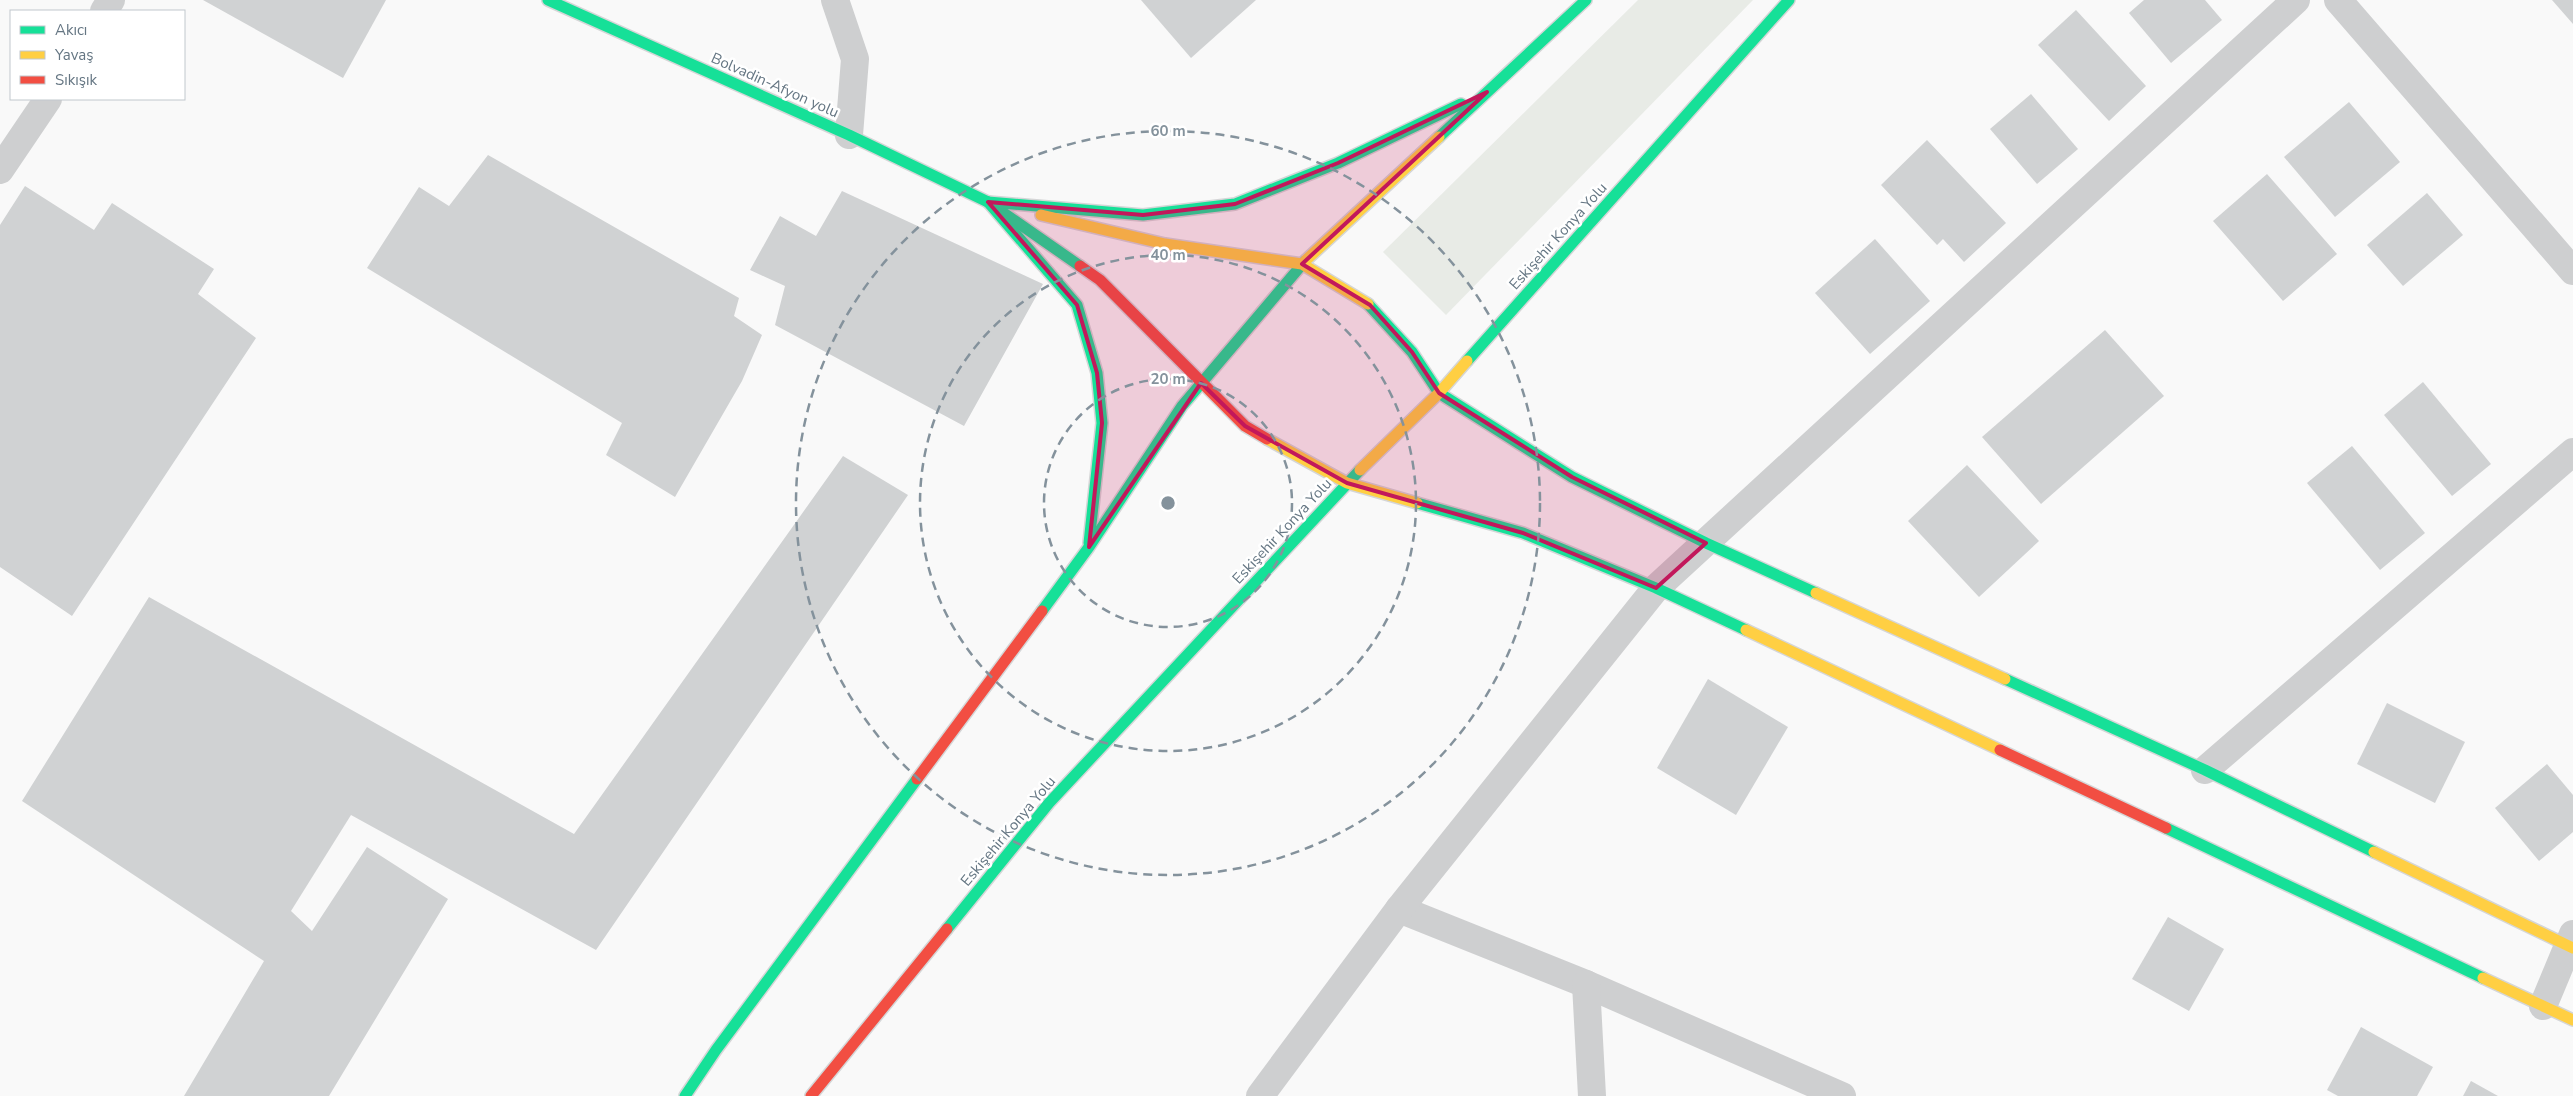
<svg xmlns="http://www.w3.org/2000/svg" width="2573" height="1096" viewBox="0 0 2573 1096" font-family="'Nunito Sans',sans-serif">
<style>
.green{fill:#e8ebe6}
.building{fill:#d0d2d3}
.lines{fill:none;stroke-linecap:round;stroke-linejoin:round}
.fast-casing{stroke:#d5d6d7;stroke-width:14}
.slow-casing{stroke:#d5d6d7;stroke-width:14}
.jam-casing{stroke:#d5d6d7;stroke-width:14}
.street{stroke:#cecfd0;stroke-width:28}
.fast{stroke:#16e098;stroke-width:11}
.slow{stroke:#ffcf43;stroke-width:11}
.jam{stroke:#f24e42;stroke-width:11}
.marked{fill:#c2185b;fill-opacity:0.2;stroke:#c2185b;stroke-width:4;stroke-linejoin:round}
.ring{fill:none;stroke:#84929c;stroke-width:2.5;stroke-dasharray:9 6}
.labels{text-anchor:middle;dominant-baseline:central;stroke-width:5;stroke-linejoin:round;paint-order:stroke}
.street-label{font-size:15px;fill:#657683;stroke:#fff}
.centre{fill:#84929c;stroke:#fff;stroke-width:2.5}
.ring-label{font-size:15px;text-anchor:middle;font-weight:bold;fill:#84929c;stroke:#fff;stroke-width:5;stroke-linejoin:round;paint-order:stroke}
</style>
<rect width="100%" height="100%" fill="#f9f9f9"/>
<polygon class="green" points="1638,0 1753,0 1446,315 1383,252"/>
<g class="building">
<polygon points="203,0 386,0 343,78"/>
<polygon points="1141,0 1256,0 1191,58"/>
<polygon points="2144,0 2205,0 2222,20 2171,63 2129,13"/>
<polygon points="2552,0 2573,0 2573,24"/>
<polygon points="2076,10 2146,86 2109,121 2038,45"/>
<polygon points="2031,94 2078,149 2037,184 1990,129"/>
<polygon points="2349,102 2400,162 2335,217 2284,157"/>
<polygon points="1927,140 2006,223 1964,262 1943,239 1937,245 1881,185"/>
<polygon points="488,155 739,298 734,316 762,335 742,381 675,497 606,455 622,423 367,268 419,187 449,206"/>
<polygon points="2267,174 2337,254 2283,301 2213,221"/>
<polygon points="25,186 94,230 112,203 214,269 198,294 256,338 72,616 0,567 0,225"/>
<polygon points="842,191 1043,284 964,426 775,325 785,286 750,270 780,216 816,236"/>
<polygon points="2427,193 2463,235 2403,286 2367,245"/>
<polygon points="1875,239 1930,301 1870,354 1815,293"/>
<polygon points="2105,330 2164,396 2041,504 1982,437"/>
<polygon points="2423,382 2491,464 2452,496 2384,415"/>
<polygon points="2352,446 2425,533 2380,570 2307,483"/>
<polygon points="843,456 908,495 596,950 351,815 291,911 312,931 367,847 448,899 329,1096 184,1096 264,961 22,801 149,597 574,834"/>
<polygon points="1967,465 2039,541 1979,597 1908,521"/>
<polygon points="1708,679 1788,727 1736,815 1657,768"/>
<polygon points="2387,703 2465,742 2435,803 2357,764"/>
<polygon points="2547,764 2573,795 2573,832 2539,861 2495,808"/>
<polygon points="2168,917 2224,949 2189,1011 2132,979"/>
<polygon points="2361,1027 2433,1067 2417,1096 2338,1096 2327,1090"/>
<polygon points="2471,1081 2498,1096 2463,1096"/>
</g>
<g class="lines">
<g class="fast-casing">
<g id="fast">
<polyline points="548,0 849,135 988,202 1080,266"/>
<polyline points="1439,137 1586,0"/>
<polyline points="988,202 1143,215 1235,204 1338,163 1461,104"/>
<polyline points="988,202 1077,305 1097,373 1102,423 1089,543"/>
<polyline points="1368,304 1412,352 1439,393 1572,477 1706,543 1816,593"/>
<polyline points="1467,361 1789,0"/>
<polyline points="1417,503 1523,533 1656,588 1746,630"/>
<polyline points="1042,611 1089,547 1182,406 1305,261"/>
<polyline points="2005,679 2205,770 2374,852"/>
<polyline points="2166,828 2483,978"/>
<polyline points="947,929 1049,803 1360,470"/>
<polyline points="685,1096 716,1050 917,779"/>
</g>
</g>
<g class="slow-casing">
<g id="slow">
<polyline points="1041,215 1165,244 1302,264 1368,304"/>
<polyline points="1305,261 1439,137"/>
<polyline points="1267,439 1347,483 1417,503"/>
<polyline points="1360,470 1439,393 1467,361"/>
<polyline points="1816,593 2005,679"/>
<polyline points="1746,630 2000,750"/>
<polyline points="2374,852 2573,948"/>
<polyline points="2483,978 2573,1020"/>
</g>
</g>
<g class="jam-casing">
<g id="jam">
<polyline points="1080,266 1100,280 1245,426 1267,439"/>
<polyline points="2000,750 2166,828"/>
<polyline points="917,779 1042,611"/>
<polyline points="811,1096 947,929"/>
</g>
</g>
<g class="street">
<polyline points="835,0 855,59 849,135"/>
<polyline points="2338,0 2573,271"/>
<polyline points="104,11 111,0"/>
<polyline points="0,170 48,99"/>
<polyline points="2205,770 2573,452"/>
<polyline points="1399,909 1586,984 1842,1096"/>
<polyline points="1586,984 1592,1096"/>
<polyline points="2543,1006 2573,934"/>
<polyline points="1260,1096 1399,909 1656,588 2296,0"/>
</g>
<use href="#fast" class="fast"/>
<use href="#slow" class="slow"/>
<use href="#jam" class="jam"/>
</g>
<path class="marked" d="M 1487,92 L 1302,264 L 1370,305 L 1412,352 L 1439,393 L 1572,477 L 1706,543 L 1656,588 L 1523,533 L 1347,483 L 1245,426 L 1201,383 L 1089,547 L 1102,423 L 1097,373 L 1077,305 L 988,202 L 1143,215 L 1235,204 L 1338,163 Z"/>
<g class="ring">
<circle cx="1168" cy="503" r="124"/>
<circle cx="1168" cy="503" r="248"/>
<circle cx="1168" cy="503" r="372"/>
</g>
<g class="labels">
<g class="street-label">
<text transform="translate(775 85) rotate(24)">Bolvadin-Afyon yolu</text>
<text transform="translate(1558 236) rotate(-48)">Eskişehir Konya Yolu</text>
<text transform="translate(1282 531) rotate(-47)">Eskişehir Konya Yolu</text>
<text transform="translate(1008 831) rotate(-50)">Eskişehir Konya Yolu</text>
</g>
</g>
<circle cx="1168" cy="503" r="8" class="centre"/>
<g class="ring-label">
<text x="1168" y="136">60 m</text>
<text x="1168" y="260">40 m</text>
<text x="1168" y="384">20 m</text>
</g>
<rect x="10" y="10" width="175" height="90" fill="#ffffff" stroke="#c1c8cd"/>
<rect x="20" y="26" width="25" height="8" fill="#16e098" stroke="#c1c8cd"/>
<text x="55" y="35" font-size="15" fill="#657683">Akıcı</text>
<rect x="20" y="51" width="25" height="8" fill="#ffcf43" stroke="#c1c8cd"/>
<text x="55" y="60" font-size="15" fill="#657683">Yavaş</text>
<rect x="20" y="76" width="25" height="8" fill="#f24e42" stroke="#c1c8cd"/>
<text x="55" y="85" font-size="15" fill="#657683">Sıkışık</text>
</svg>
